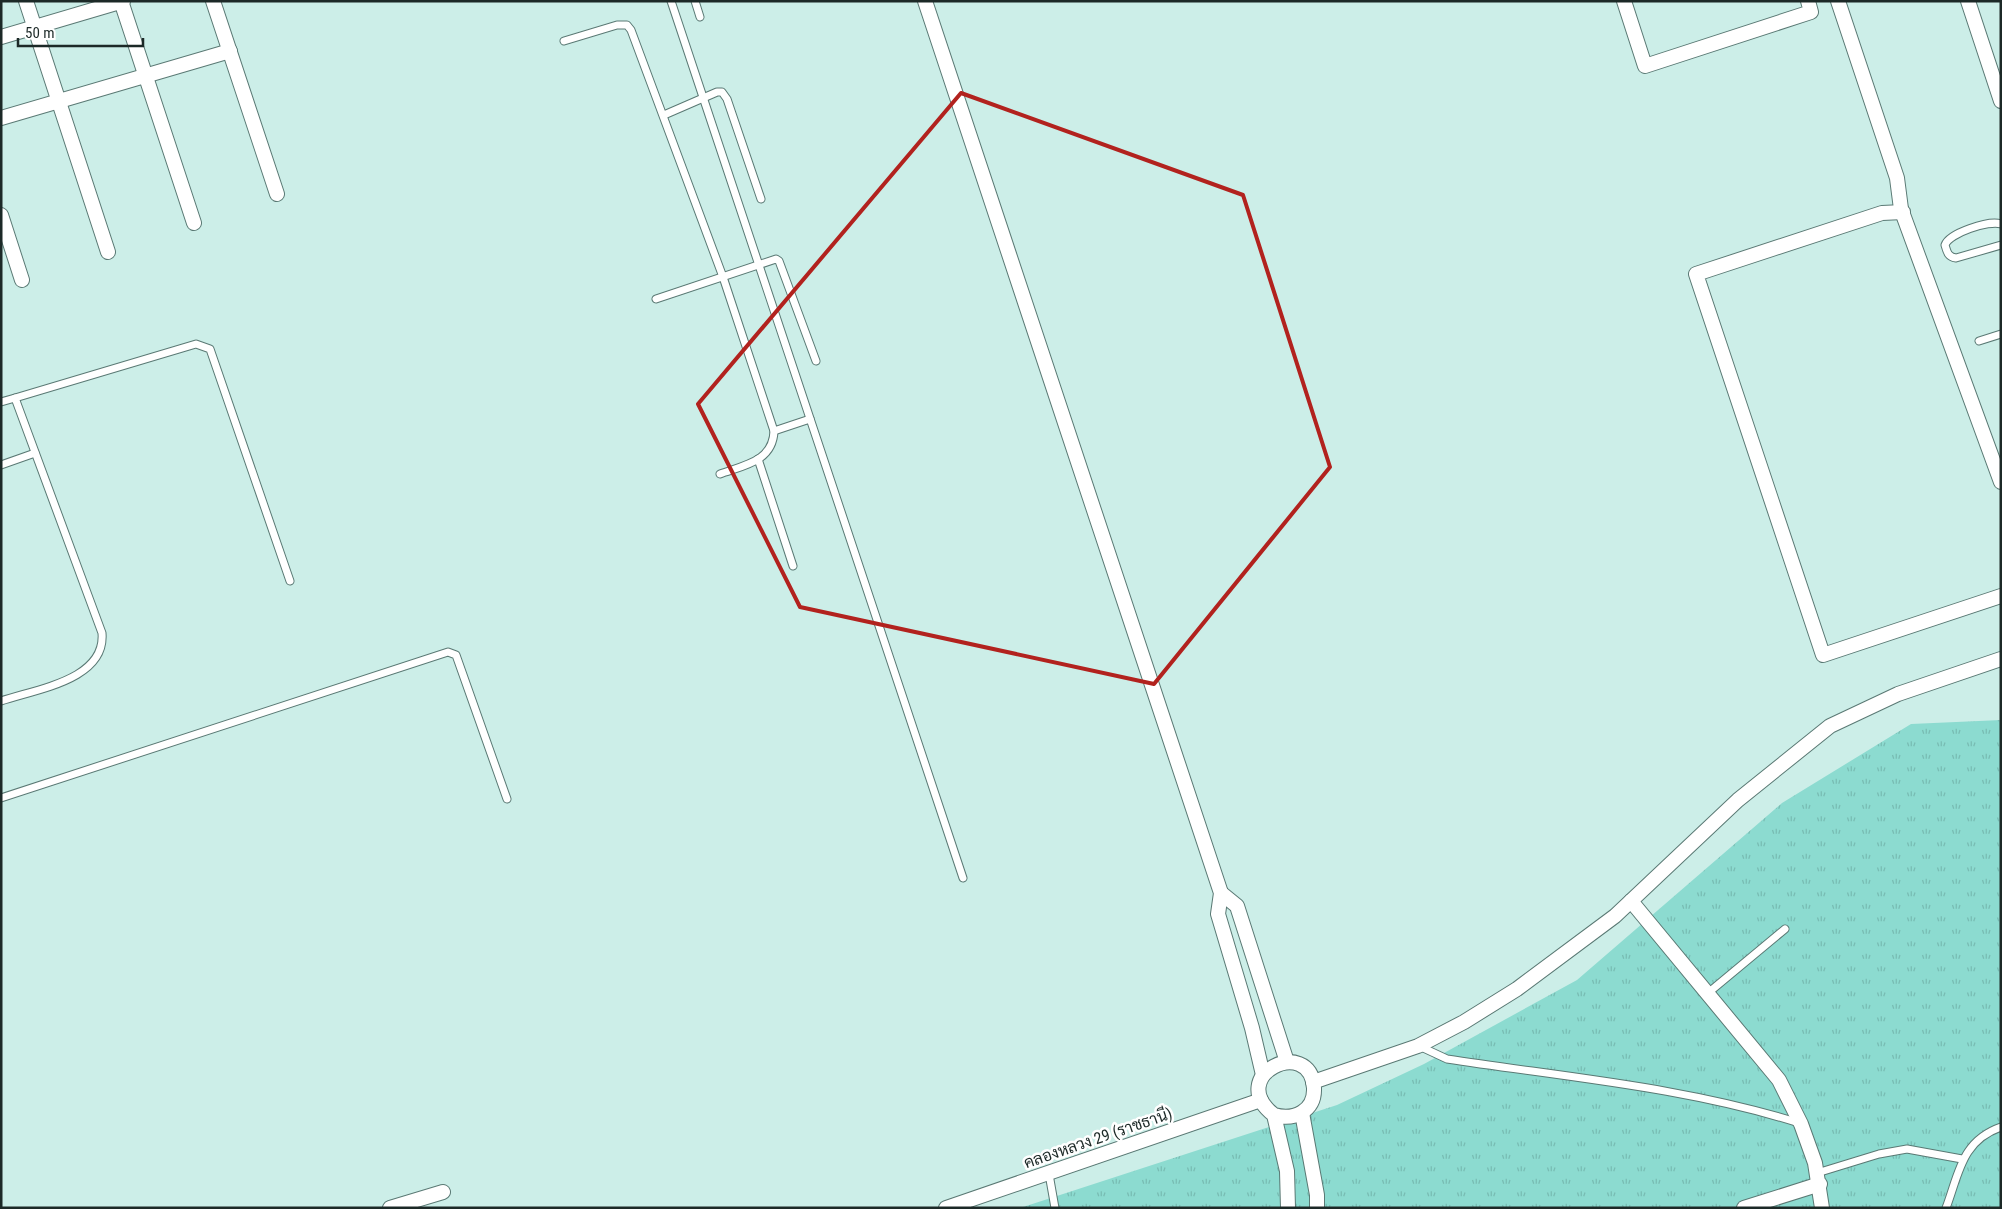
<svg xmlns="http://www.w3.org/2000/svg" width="2002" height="1209" viewBox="0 0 2002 1209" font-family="'Roboto Condensed',Sarabun,sans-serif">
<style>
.grass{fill:url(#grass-tufts)}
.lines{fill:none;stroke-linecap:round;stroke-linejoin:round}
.lane-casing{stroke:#5a7974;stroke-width:9}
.street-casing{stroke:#5a7974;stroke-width:16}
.lane{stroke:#fff;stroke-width:7}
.street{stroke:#fff;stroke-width:14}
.marked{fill:none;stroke:#b2221e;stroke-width:4;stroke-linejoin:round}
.labels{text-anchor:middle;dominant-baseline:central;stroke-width:5;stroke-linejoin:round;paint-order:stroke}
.street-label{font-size:16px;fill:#1c2927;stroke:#fff}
</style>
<defs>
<pattern id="grass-tufts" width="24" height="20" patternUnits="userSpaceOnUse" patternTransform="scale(1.25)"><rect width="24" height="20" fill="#8cdbd0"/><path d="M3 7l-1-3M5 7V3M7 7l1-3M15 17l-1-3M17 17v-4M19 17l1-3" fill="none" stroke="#78bcb3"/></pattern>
</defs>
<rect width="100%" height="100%" fill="#cceee8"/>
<polygon class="grass" points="2001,720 2001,1208 1020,1208 1337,1105 1424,1064 1577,980 1782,803 1911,724"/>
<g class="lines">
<g class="lane-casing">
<g id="lane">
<polyline points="671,1 963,878"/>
<polyline points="695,1 700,17"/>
<path d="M 564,41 L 617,25 L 627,25 L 631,30 L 723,277 L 774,431 C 773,461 745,465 720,474"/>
<polyline points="664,115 717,92 722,92 727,99 761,199"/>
<path d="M 2001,224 C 1989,220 1949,233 1945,245 C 1947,252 1948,257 1956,258 L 2001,245"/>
<polyline points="656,299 776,259 779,261 816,361"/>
<polyline points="1979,341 2001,334"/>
<polyline points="15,398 196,344 210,349 290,581"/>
<path d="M 1,402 L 15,398 L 102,633 C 106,680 36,689 1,701"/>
<polyline points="774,431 810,419"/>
<polyline points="758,459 793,566"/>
<polyline points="1,465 35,453"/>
<polyline points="1,798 448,652 456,655 507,799"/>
<polyline points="1708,993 1785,929"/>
<path d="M 1419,1046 L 1447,1059 C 1564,1077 1685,1087 1799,1123"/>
<polyline points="1817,1173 1879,1154 1907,1149 1962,1159"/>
<polyline points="1049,1174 1055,1208"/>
<path d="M 1946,1208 C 1959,1174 1961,1141 2001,1127"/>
</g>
</g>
<g class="street-casing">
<g id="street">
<polyline points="26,1 108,252"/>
<polyline points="121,1 194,223"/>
<polyline points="213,1 277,194"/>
<polyline points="925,1 1221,893 1218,914 1252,1028 1263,1075"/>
<polyline points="1624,1 1645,66 1811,12 1808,1"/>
<polyline points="1838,1 1897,178 1901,209 2001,482"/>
<polyline points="1968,1 2001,101"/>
<polyline points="1,37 123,1"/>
<polyline points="1,118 230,51"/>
<polyline points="1903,212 1882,213 1696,274 1823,655 2001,596"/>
<polyline points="1,215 22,280"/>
<polyline points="1221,893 1237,906 1287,1062"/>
<polyline points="1631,901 1779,1080 1801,1124 1815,1163 1822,1208"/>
<polyline points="1313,1082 1418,1046 1464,1022 1517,989 1615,916 1738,800 1830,726 1898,694 2001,659"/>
<polyline points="1302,1113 1317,1195 1317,1208"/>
<path d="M 1274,1115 C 1294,1121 1315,1111 1314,1088 C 1310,1034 1224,1076 1274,1115 L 1287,1171 L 1288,1208"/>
<polyline points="390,1208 443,1192"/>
<polyline points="946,1208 1261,1100"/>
<polyline points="1744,1208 1820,1184"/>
</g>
</g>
<use href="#lane" class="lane"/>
<use href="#street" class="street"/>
</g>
<path class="marked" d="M 961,93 L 1243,195 L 1330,467 L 1154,684 L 800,607 L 698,404 Z"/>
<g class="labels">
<g class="street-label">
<text transform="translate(1098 1138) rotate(-19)">คลองหลวง 29 (ราชธานี)</text>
</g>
</g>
<rect width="2002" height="1209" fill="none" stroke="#1c2927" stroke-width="5"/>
<path d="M18 38v8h125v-8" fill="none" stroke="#1c2927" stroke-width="2.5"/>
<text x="25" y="38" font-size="15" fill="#1c2927" stroke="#ffffff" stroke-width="4" paint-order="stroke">50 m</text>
</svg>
